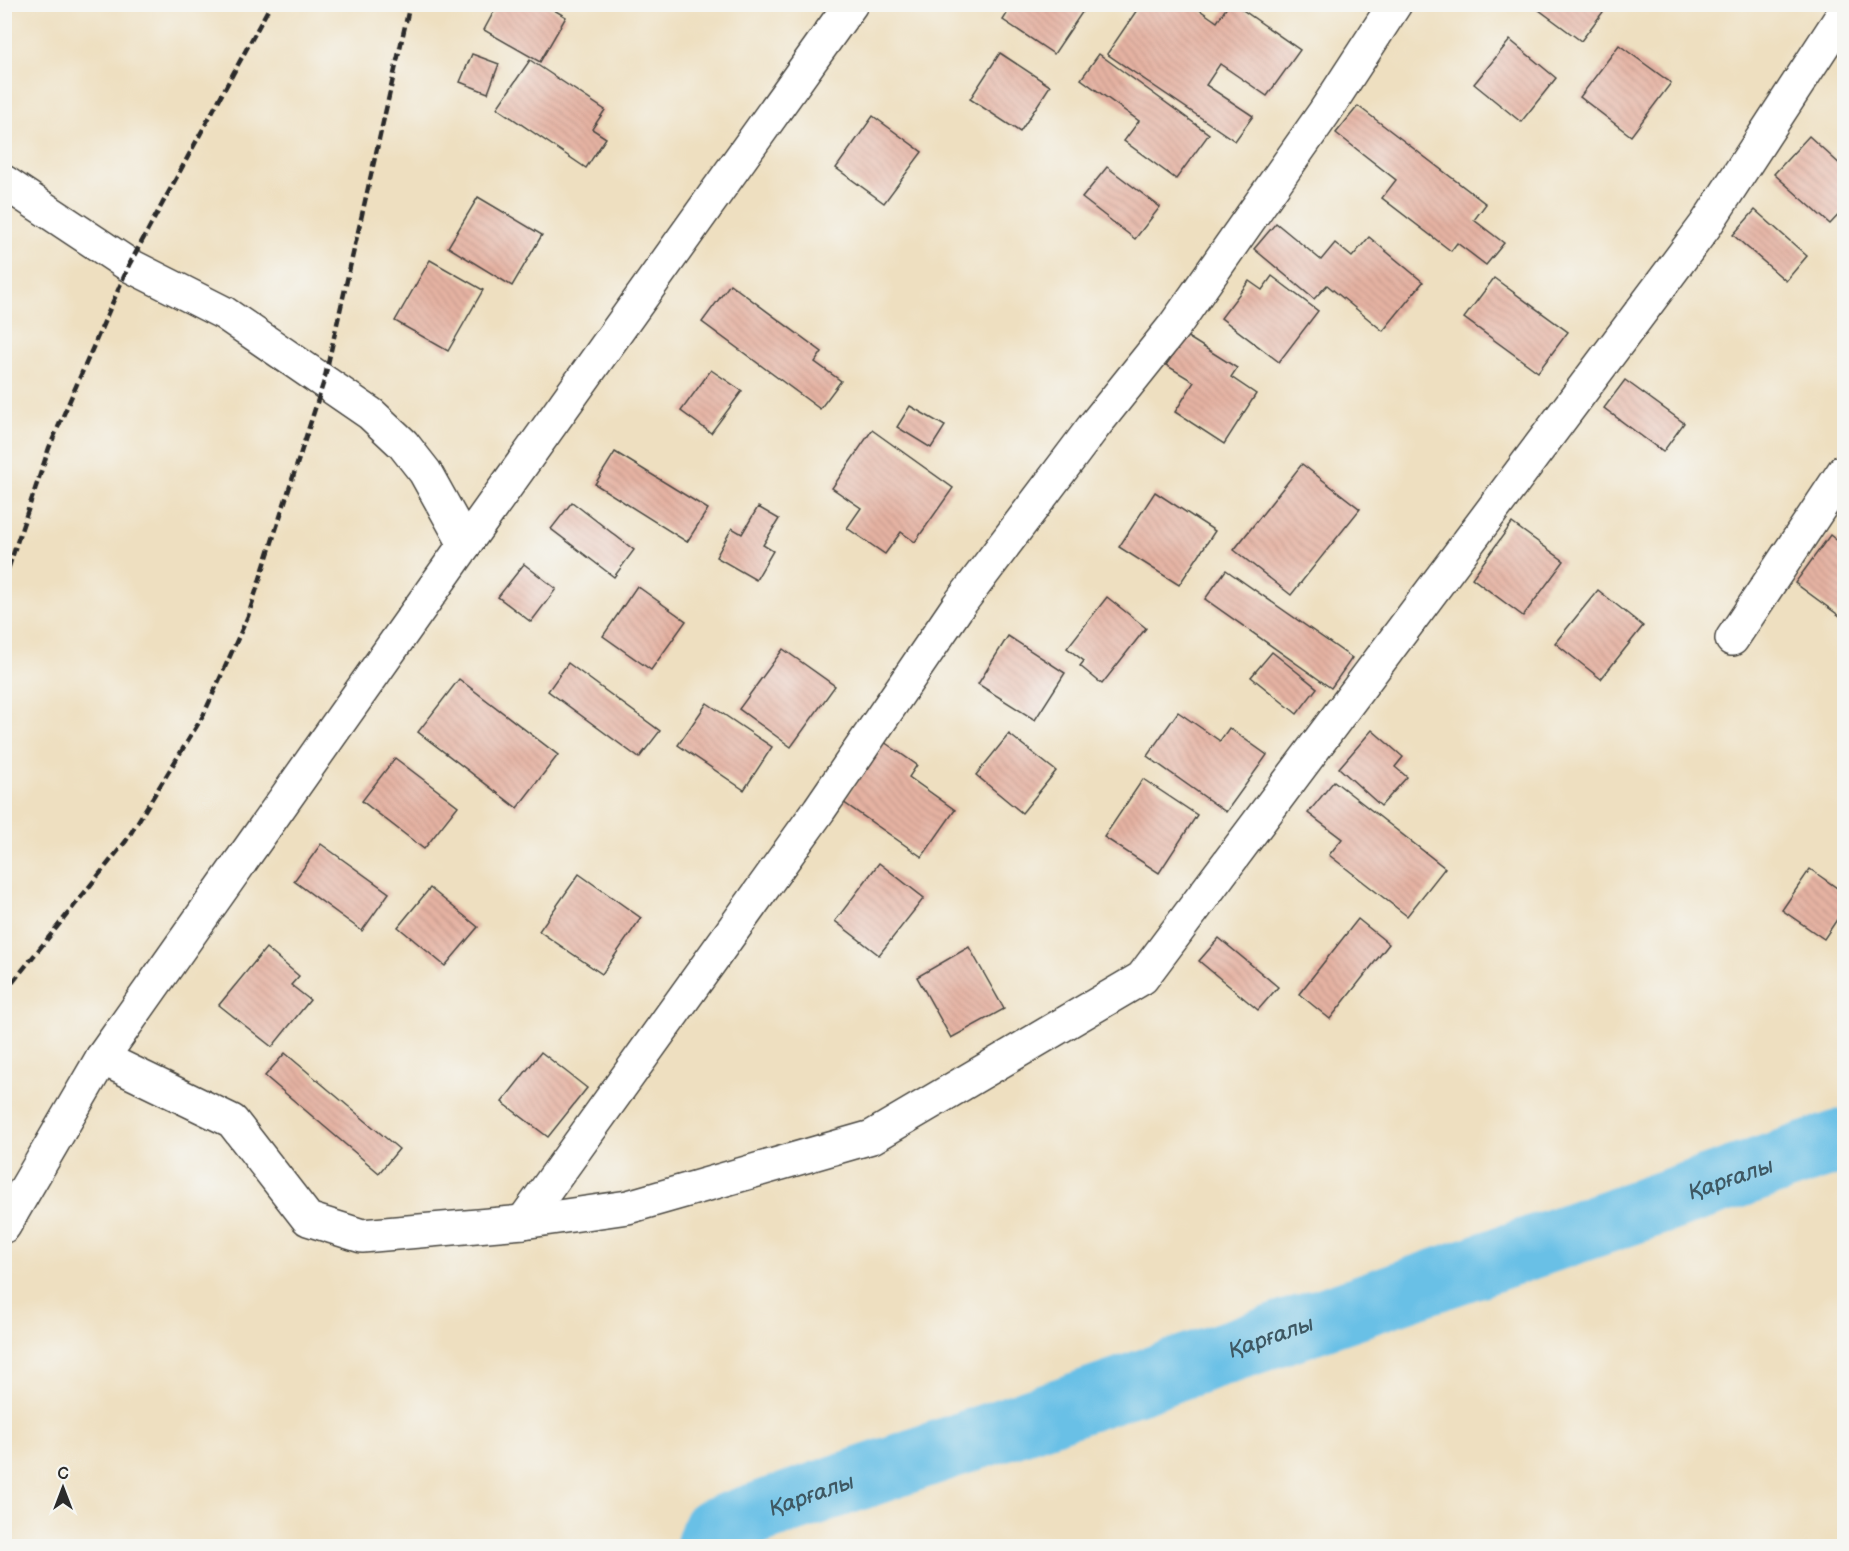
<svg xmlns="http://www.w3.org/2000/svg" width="1849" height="1551" viewBox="0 0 1849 1551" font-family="'Balsamiq Sans',sans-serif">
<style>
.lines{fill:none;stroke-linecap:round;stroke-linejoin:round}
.river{stroke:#69c0e6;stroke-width:63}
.building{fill:url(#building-back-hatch)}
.minor-casing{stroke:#484641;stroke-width:36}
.minor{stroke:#fff;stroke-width:33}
.rail{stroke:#2b2b2b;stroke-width:4.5;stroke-dasharray:9 4.5;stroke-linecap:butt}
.labels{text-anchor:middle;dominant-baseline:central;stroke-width:4.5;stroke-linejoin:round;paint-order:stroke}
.water-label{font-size:22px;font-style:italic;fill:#3e5863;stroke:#f6f6f2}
</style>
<defs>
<pattern id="building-back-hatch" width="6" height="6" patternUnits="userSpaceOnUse" patternTransform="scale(1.5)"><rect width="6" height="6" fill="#e5b2a2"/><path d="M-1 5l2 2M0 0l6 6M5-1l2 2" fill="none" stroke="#c5998c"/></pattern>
</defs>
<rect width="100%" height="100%" fill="#f6f6f2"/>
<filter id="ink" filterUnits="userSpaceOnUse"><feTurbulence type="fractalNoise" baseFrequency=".0167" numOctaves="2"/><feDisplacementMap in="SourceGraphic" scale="12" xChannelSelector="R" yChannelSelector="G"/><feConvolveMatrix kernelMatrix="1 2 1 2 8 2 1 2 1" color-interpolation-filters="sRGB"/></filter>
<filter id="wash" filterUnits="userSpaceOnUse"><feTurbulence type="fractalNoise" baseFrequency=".008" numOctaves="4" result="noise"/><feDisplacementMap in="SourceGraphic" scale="24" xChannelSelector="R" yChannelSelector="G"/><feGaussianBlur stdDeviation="1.35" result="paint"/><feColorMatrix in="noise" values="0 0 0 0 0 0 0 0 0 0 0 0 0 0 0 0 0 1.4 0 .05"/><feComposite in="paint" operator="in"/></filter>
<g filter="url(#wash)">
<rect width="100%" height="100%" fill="#eedfc0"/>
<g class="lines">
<path class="river" id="s1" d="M 707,1546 L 713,1529 L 1844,1140"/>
</g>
<g id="blocks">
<g class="building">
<polygon points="498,4 544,4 566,17 540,62 484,30"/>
<polygon points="1013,4 1073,4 1083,11 1054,54 1003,20"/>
<polygon points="1141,4 1191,4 1217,22 1229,4 1234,4 1300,50 1267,96 1220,64 1206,85 1253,116 1235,141 1107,54"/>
<polygon points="1531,4 1609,4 1581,41"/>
<polygon points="1510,40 1556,78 1521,122 1474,84"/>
<polygon points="1619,45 1671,83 1631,136 1580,97"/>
<polygon points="1000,53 1050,86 1020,132 970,99"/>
<polygon points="472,54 499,64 488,93 460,82"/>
<polygon points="1099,54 1209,134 1176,179 1124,141 1139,121 1081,79"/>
<polygon points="530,60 605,110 592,129 606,138 586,168 497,108"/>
<polygon points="1358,106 1486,204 1474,220 1504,243 1486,265 1457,243 1451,251 1382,198 1396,180 1336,133"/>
<polygon points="873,116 922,152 884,203 836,168"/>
<polygon points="1809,136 1844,168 1844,209 1830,224 1774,174"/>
<polygon points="1107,167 1160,207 1135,239 1082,198"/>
<polygon points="478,197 542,235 512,286 448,247"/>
<polygon points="1755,210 1807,256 1786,281 1733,235"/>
<polygon points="1276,223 1321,260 1335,243 1352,257 1369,237 1423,282 1383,331 1327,285 1314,299 1254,249"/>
<polygon points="430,260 483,290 448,351 395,321"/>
<polygon points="1272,276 1318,311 1279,362 1221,318 1249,281 1262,290"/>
<polygon points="1494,278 1568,332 1538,372 1464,318"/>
<polygon points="730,284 822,352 815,362 841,381 820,409 702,322"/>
<polygon points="1186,336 1237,368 1231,377 1256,394 1224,444 1175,412 1194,382 1166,365"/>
<polygon points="711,370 742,391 711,433 681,411"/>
<polygon points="1625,380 1684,423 1663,452 1604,408"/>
<polygon points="910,406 945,426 931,448 897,427"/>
<polygon points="872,430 953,488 915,542 901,532 885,554 847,528 861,508 832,488"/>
<polygon points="615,452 708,509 687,542 595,484"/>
<polygon points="1302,464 1360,509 1291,595 1234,550"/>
<polygon points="1155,492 1215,531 1179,585 1119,547"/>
<polygon points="572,502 634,550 614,577 551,529"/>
<polygon points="758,507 779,519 763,545 773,551 756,580 716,557 732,528 742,534"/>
<polygon points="1512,523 1564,561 1523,616 1472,578"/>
<polygon points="1830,535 1844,546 1844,619 1795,583"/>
<polygon points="524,564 556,589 531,622 498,597"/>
<polygon points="1226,570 1352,658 1331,688 1205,599"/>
<polygon points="637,586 686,621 651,670 603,636"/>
<polygon points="1598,590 1643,626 1601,679 1555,643"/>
<polygon points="1107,597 1146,628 1102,684 1080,666 1084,661 1067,648"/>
<polygon points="1008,636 1065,673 1035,720 978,684"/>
<polygon points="783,649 835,686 791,747 739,709"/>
<polygon points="1272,652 1317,688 1297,714 1251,677"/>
<polygon points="568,663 660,731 639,758 548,691"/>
<polygon points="459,679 558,755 517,808 418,732"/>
<polygon points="707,703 772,747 744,790 678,745"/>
<polygon points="1178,712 1220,741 1229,728 1267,755 1226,812 1147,756"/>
<polygon points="1372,730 1403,757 1395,767 1407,777 1381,806 1339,768"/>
<polygon points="1009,734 1056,771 1022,813 976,775"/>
<polygon points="884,742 917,765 909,777 955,810 922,857 843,802"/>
<polygon points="395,758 458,806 424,849 362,801"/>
<polygon points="1143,779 1197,815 1159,873 1104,837"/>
<polygon points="1334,781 1445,868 1407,916 1329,855 1342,839 1308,813"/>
<polygon points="321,844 389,893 362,931 294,881"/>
<polygon points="879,863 924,898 879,955 835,921"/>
<polygon points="1810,869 1844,893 1844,909 1824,939 1782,910"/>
<polygon points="579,874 641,918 602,974 539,931"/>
<polygon points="430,888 478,927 445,966 398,927"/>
<polygon points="1358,919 1389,944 1330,1019 1299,994"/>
<polygon points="1219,938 1278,987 1258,1010 1199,961"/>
<polygon points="969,947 1004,1009 951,1038 917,977"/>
<polygon points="266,948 299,976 291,985 310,1000 272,1047 219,1005"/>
<polygon points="541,1052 587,1088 548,1137 502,1102"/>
<polygon points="285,1053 399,1149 379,1173 265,1076"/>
</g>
</g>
</g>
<g filter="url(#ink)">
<use href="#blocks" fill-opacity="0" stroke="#484641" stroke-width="1.5"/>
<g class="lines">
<g class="minor-casing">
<g id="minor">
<polyline points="4,182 129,265 224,313 371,414 403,444 425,472 465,544"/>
<polyline points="1732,639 1844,471"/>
<polyline points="102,1058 232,1121 308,1219 362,1236 523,1222 628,1207 872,1137 1142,978 1705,226 1844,13"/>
<polyline points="523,1222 819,810 958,606 1094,426 1175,325 1324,113 1395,4"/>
<polyline points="4,1226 102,1058 465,544 851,4"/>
</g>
</g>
<use href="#minor" class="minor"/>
<g class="rail">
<polyline points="4,581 49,448 129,265 271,4"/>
<polyline points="4,993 126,841 203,716 248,616 324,381 410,4"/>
</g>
</g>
</g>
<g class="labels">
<g class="water-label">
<text stroke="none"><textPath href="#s1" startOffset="1094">Қарғалы</textPath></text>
<text stroke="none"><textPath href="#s1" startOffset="608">Қарғалы</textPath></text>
<text stroke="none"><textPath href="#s1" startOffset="122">Қарғалы</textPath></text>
</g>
</g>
<rect width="1849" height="1551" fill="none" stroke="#f6f6f2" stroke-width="24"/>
<g transform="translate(63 1488)" stroke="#f6f6f2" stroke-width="4.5" paint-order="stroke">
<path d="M0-4.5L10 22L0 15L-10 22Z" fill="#2b2b2b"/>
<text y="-9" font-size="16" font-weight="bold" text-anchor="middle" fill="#2b2b2b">С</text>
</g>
</svg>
